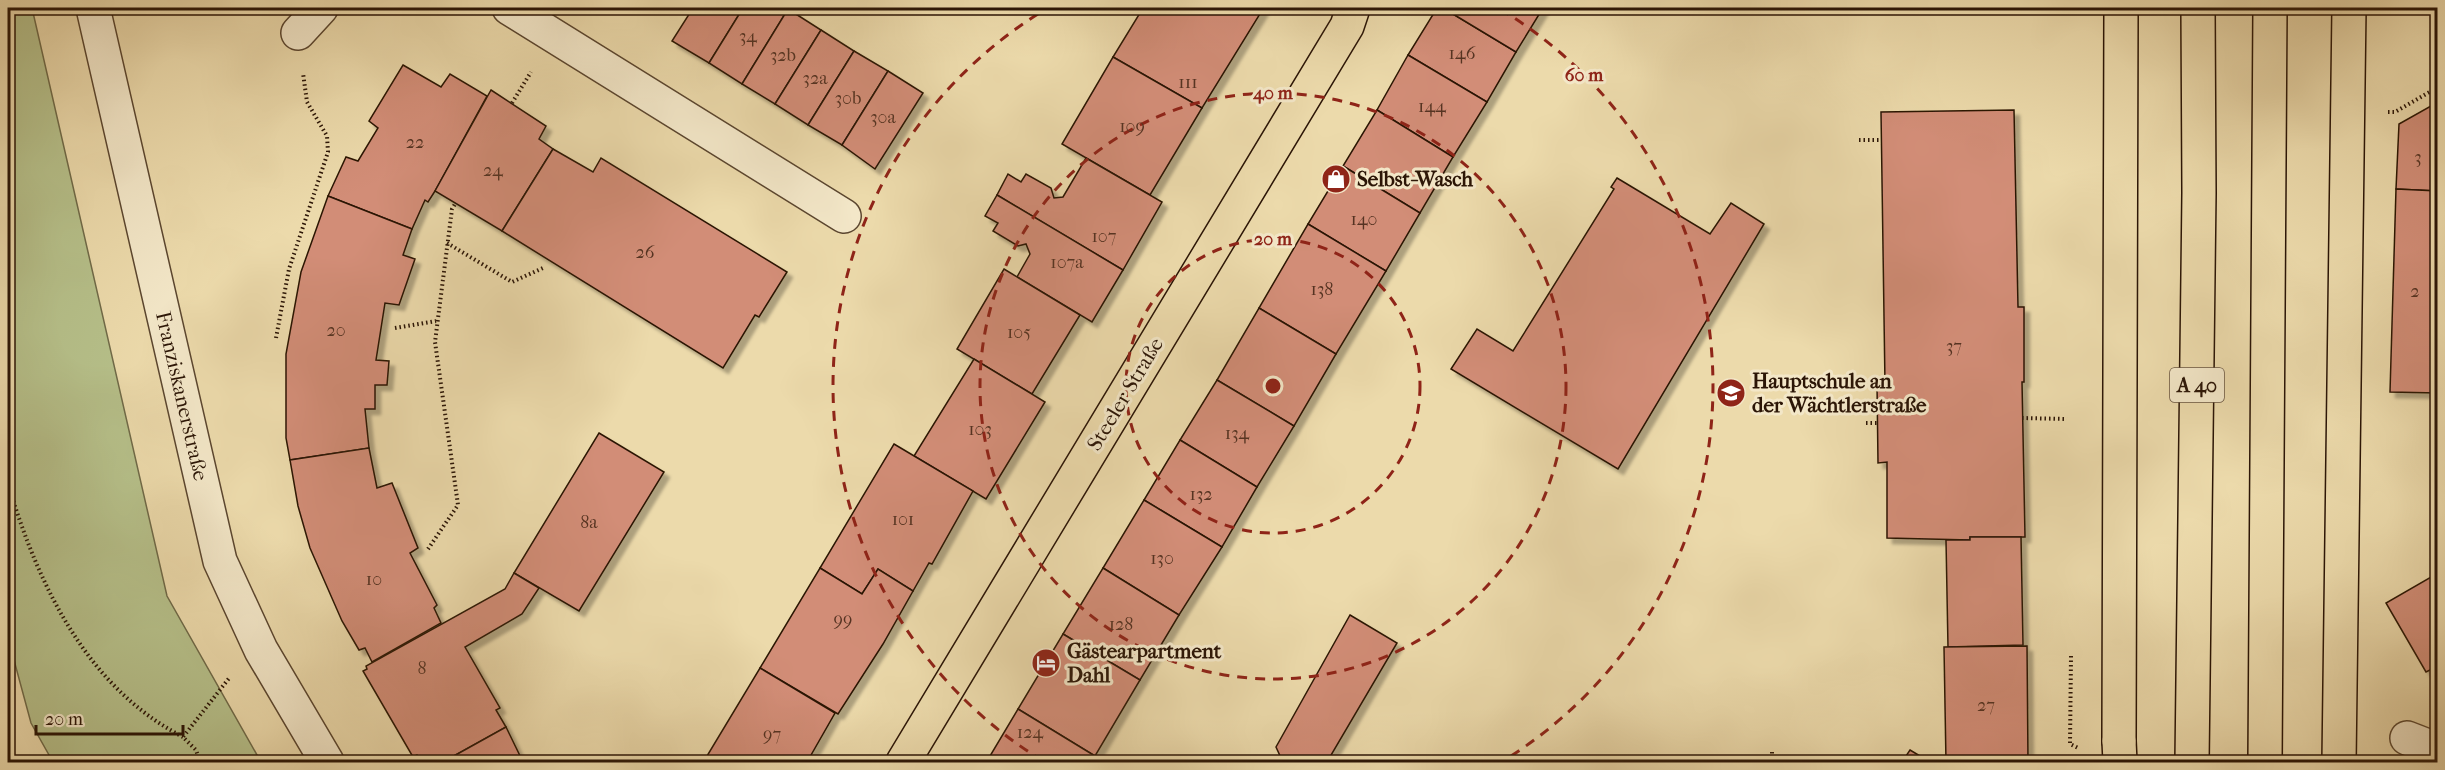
<svg xmlns="http://www.w3.org/2000/svg" width="2445" height="770" viewBox="0 0 2445 770" font-family="'IM FELL French Canon',serif">
<style>
.green{fill:#b6c08a;stroke:#706a48;stroke-width:1.5}
.building{fill:#d28d77;stroke:#2b1506;stroke-width:1.5;filter:url(#shadow)}
.lines{fill:none;stroke-linecap:round;stroke-linejoin:round}
.minor-casing{stroke:#5b462f;stroke-width:36}
.major-casing{stroke:#2b1506;stroke-width:36}
.highway-casing{stroke:#2b1506;stroke-width:36}
.path{stroke:#2b1506;stroke-width:4;stroke-dasharray:1.5 3;stroke-linecap:butt}
.minor{stroke:#f3e7c8;stroke-width:33}
.major{stroke:#ecdaab;stroke-width:33}
.highway{stroke:#ecdaab;stroke-width:33}
.rail-casing{stroke:#2b1506;stroke-width:7}
.rail{stroke:#f3e7c8;stroke-width:4.5;stroke-dasharray:14;stroke-linecap:butt}
.ring{fill:none;stroke:#8f2418;stroke-width:3;stroke-dasharray:10 8}
.labels{text-anchor:middle;dominant-baseline:central;stroke-width:6;stroke-linejoin:round;paint-order:stroke}
.number-label{font-size:18px;fill:#532}
.shield{fill:#f3e7c8;stroke:#675440;stroke-width:1.5}
.shield-label{font-size:20px;font-weight:bold;fill:#2b1506}
.poi-label{font-size:21px;font-weight:bold;fill:#2b1506;stroke:#f3e7c8;text-anchor:start}
.street-label{font-size:21px;fill:#2b1506;stroke:#f3e7c8}
.centre{fill:#8f2418;stroke:#f3e7c8;stroke-width:3}
.ring-label{font-size:18px;text-anchor:middle;font-weight:bold;fill:#8f2418;stroke:#f3e7c8;stroke-width:6;stroke-linejoin:round;paint-order:stroke}
</style>
<defs>
<filter id="shadow"><feDropShadow dx="5.5" dy="5.5" stdDeviation="1.5" flood-color="#0004"/></filter>
</defs>
<rect width="100%" height="100%" fill="#ecdaab"/>
<filter id="stains"><feTurbulence type="fractalNoise" baseFrequency=".00333" numOctaves="4"/><feColorMatrix values="0 0 0 0 .2 0 0 0 0 .09 0 0 0 0 .02 0 0 0 .5 -.17"/></filter>
<radialGradient id="worn" r=".72"><stop offset=".6" stop-color="#630" stop-opacity="0"/><stop offset="1" stop-color="#630" stop-opacity=".3"/></radialGradient>
<polygon class="green" points="8,8 32,8 167,596 261,762 53,762 31,723 8,638"/>
<g class="building">
<polygon points="693,8 743,8 709,63 672,41"/>
<polygon points="743,8 788,9 742,84 709,63"/>
<polygon points="1143,8 1260,8 1263,9 1202,108 1113,57"/>
<polygon points="1437,8 1443,8 1516,52 1487,102 1408,55"/>
<polygon points="1443,8 1543,8 1516,52"/>
<polygon points="788,9 821,30 775,104 742,84"/>
<polygon points="821,30 854,51 808,125 775,104"/>
<polygon points="854,51 888,71 842,145 808,125"/>
<polygon points="1408,55 1487,102 1453,157 1377,110"/>
<polygon points="1113,57 1202,108 1150,195 1062,144"/>
<polygon points="403,65 441,87 450,74 487,96 435,191 428,202 425,200 412,229 328,196 346,157 358,161 378,128 369,121"/>
<polygon points="888,71 923,93 875,169 842,145"/>
<polygon points="491,90 546,126 539,139 553,149 502,231 435,191"/>
<polygon points="2438,102 2438,191 2396,189 2399,124"/>
<polygon points="1377,110 1453,157 1420,213 1343,166"/>
<polygon points="2014,110 2018,307 2024,307 2024,382 2022,382 2025,537 1970,537 1970,540 1887,538 1887,462 1878,463 1877,384 1885,384 1881,112"/>
<polygon points="553,149 593,172 601,158 787,272 759,317 755,315 723,368 502,231"/>
<polygon points="1086,158 1162,202 1123,270 997,195 1008,174 1021,182 1026,174 1051,188 1054,198 1063,197"/>
<polygon points="1343,166 1420,213 1386,271 1308,224"/>
<polygon points="1617,178 1710,234 1731,203 1764,224 1618,469 1451,369 1477,329 1513,351 1614,189 1611,187"/>
<polygon points="2396,189 2438,191 2438,393 2390,392"/>
<polygon points="997,195 1123,270 1092,322 1017,277 1030,254 1026,244 1018,246 993,231 998,223 985,216"/>
<polygon points="328,196 412,229 403,255 415,259 399,305 385,303 376,360 389,361 387,385 375,385 375,409 365,409 369,448 290,460 286,438 286,354 301,272"/>
<polygon points="1308,224 1386,271 1336,354 1259,308"/>
<polygon points="1004,269 1080,315 1032,394 957,349"/>
<polygon points="1259,308 1336,354 1294,426 1217,380"/>
<polygon points="974,359 1045,402 986,499 914,456"/>
<polygon points="1217,380 1294,426 1257,487 1180,440"/>
<polygon points="599,433 664,472 579,611 514,573"/>
<polygon points="1180,440 1257,487 1222,547 1144,500"/>
<polygon points="894,444 973,491 932,564 929,563 913,591 878,569 862,594 820,568"/>
<polygon points="369,448 377,488 392,483 418,548 410,553 437,605 434,608 441,623 372,662 365,648 359,650 342,621 310,548 298,506 290,460"/>
<polygon points="1144,500 1222,547 1179,615 1103,568"/>
<polygon points="1970,537 2021,537 2023,645 1948,647 1946,540 1970,540"/>
<polygon points="820,568 862,594 878,569 913,591 883,644 838,714 760,668"/>
<polygon points="1103,568 1179,615 1140,680 1063,634"/>
<polygon points="514,573 539,588 522,614 465,647 500,708 496,710 506,727 443,762 422,762 417,755 413,757 363,671 367,669 366,666 505,589"/>
<polygon points="2438,573 2438,666 2426,672 2386,603"/>
<polygon points="1350,615 1397,643 1327,762 1275,762 1281,758 1276,747"/>
<polygon points="1063,634 1140,680 1095,756 1018,709"/>
<polygon points="2027,646 2028,762 1946,762 1944,647"/>
<polygon points="760,668 835,713 807,762 719,762 707,756"/>
<polygon points="1018,709 1095,756 1091,762 1001,762 990,756"/>
<polygon points="506,727 523,762 443,762"/>
<polygon points="1910,750 1930,762 1902,762"/>
<polygon points="707,756 719,762 703,762"/>
<polygon points="990,756 1001,762 985,762"/>
</g>
<g class="lines">
<g class="minor-casing">
<g id="minor">
<polyline points="93,8 220,561 261,650 327,762"/>
<polyline points="509,8 844,216"/>
<polyline points="298,33 321,8"/>
<polyline points="2407,738 2438,750"/>
</g>
</g>
<g class="major-casing">
<g id="major">
<polyline points="2119,741 2121,8"/>
<polyline points="903,762 1347,26 1353,8"/>
<polyline points="2339,762 2349,8"/>
</g>
</g>
<g class="highway-casing">
<g id="highway">
<polyline points="2119,741 2120,762"/>
<polyline points="2192,762 2199,193 2198,8"/>
<polyline points="2265,762 2270,8"/>
</g>
</g>
<g class="path">
<polyline points="512,103 531,72"/>
<polyline points="2388,112 2395,112 2438,87"/>
<polyline points="1859,140 1882,140"/>
<polyline points="447,243 512,282 543,268"/>
<polyline points="395,328 436,321"/>
<polyline points="276,338 289,269 328,152 327,136 307,102 303,73"/>
<polyline points="2022,418 2067,419"/>
<polyline points="1866,423 1877,423"/>
<path d="M 8,484 C 38,584 86,687 183,737"/>
<polyline points="428,549 458,505 435,342 452,209 455,204"/>
<polyline points="2071,656 2070,744 2078,748"/>
<polyline points="1772,752 1772,762"/>
<polyline points="200,762 196,750 183,737 230,677"/>
</g>
<use href="#minor" class="minor"/>
<use href="#major" class="major"/>
<use href="#highway" class="highway"/>
<g class="rail-casing">
<polyline id="rail" points="8,759 9,762"/>
</g>
<use href="#rail" class="rail"/>
</g>
<g class="ring">
<circle cx="1273" cy="386" r="147"/>
<circle cx="1273" cy="386" r="293"/>
<path d="M1043 761A440 440 0 0 1 1046 9M1500 9A440 440 0 0 1 1503 761"/>
</g>
<defs>
<g id="shop-disc" transform="scale(1.5)"><circle r="9.5" fill="#8f2418" stroke="#f3e7c8"/><path d="M-5-2.5h2.3a2.7 3.5 0 0 1 5.4 0H5L5.5 6h-11ZM-1.5-2.5h3a1.5 2.3 0 0 0-3 0Z" fill="#fff"/></g>
<g id="school-disc" transform="scale(1.5)"><circle r="9.5" fill="#8f2418" stroke="#f3e7c8"/><path d="M0-5L7-2L0 1L-7-2ZM-4 1L0 2.5L4 1V4Q0 6-4 4Z" fill="#fff"/></g>
<g id="hotel-disc" transform="scale(1.5)"><circle r="9.5" fill="#8f2418" stroke="#f3e7c8"/><path d="M-6-4.5h1.5V1H6V5H4.5V3h-9V5H-6ZM-4 0a1.8 1.8 0 1 1 3.6 0ZM.5 0V-2.5h3Q6-2.5 6 0Z" fill="#fff"/></g>
</defs>
<g fill-rule="evenodd">
<use href="#shop-disc" x="1336" y="179"/>
<use href="#school-disc" x="1731" y="393"/>
<use href="#hotel-disc" x="1046" y="663"/>
</g>
<g class="labels">
<g class="number-label">
<text x="748" y="36">34</text>
<text x="1462" y="53">146</text>
<text x="783" y="55">32b</text>
<text x="815" y="78">32a</text>
<text x="1188" y="82">111</text>
<text x="848" y="98">30b</text>
<text x="1432" y="106">144</text>
<text x="883" y="117">30a</text>
<text x="1132" y="126">109</text>
<text x="415" y="142">22</text>
<text x="2418" y="157">3</text>
<text x="493" y="170">24</text>
<text x="1364" y="219">140</text>
<text x="1104" y="236">107</text>
<text x="645" y="252">26</text>
<text x="1067" y="262">107a</text>
<text x="1322" y="289">138</text>
<text x="2415" y="291">2</text>
<text x="336" y="330">20</text>
<text x="1019" y="332">105</text>
<text x="1954" y="346">37</text>
<text x="980" y="429">103</text>
<text x="1237" y="433">134</text>
<text x="1201" y="494">132</text>
<text x="903" y="519">101</text>
<text x="589" y="522">8a</text>
<text x="1162" y="558">130</text>
<text x="374" y="579">10</text>
<text x="843" y="619">99</text>
<text x="1121" y="624">128</text>
<text x="422" y="668">8</text>
<text x="1986" y="705">27</text>
<text x="1030" y="732">124</text>
<text x="772" y="734">97</text>
</g>
<rect class="shield" x="2170" y="368" width="54" height="34" rx="4.5"/>
<g class="shield-label">
<text x="2197" y="385">A 40</text>
</g>
<g class="poi-label">
<text x="1357" y="179">Selbst-Wasch</text>
<text x="1752" y="381">Hauptschule an<tspan x="1752" dy="24">der Wächtlerstraße</tspan></text>
<text x="1067" y="651">Gästearpartment<tspan x="1067" dy="24">Dahl</tspan></text>
</g>
<g class="street-label">
<text transform="translate(1125 394) rotate(-59)">Steeler Straße</text>
<text transform="translate(182 396) rotate(77)">Franziskanerstraße</text>
</g>
</g>
<circle cx="1273" cy="386" r="9" class="centre"/>
<g class="ring-label">
<text x="1584" y="81">60 m</text>
<text x="1273" y="99">40 m</text>
<text x="1273" y="245">20 m</text>
</g>
<rect width="2445" height="770" fill="none" stroke="#ecdaab" stroke-width="30"/>
<rect x="9" y="9" width="2427" height="752" fill="none" stroke="#2b1506" stroke-width="3"/>
<rect x="15" y="15" width="2415" height="740" fill="none" stroke="#2b1506" stroke-width="1.5"/>
<path d="M36 725v9h147v-9" fill="none" stroke="#2b1506" stroke-width="3"/>
<text x="45" y="725" font-size="18" fill="#2b1506" stroke="#f3e7c8" stroke-width="4.5" paint-order="stroke">20 m</text>
<rect width="100%" height="100%" filter="url(#stains)"/>
<rect width="100%" height="100%" fill="url(#worn)"/>
</svg>
